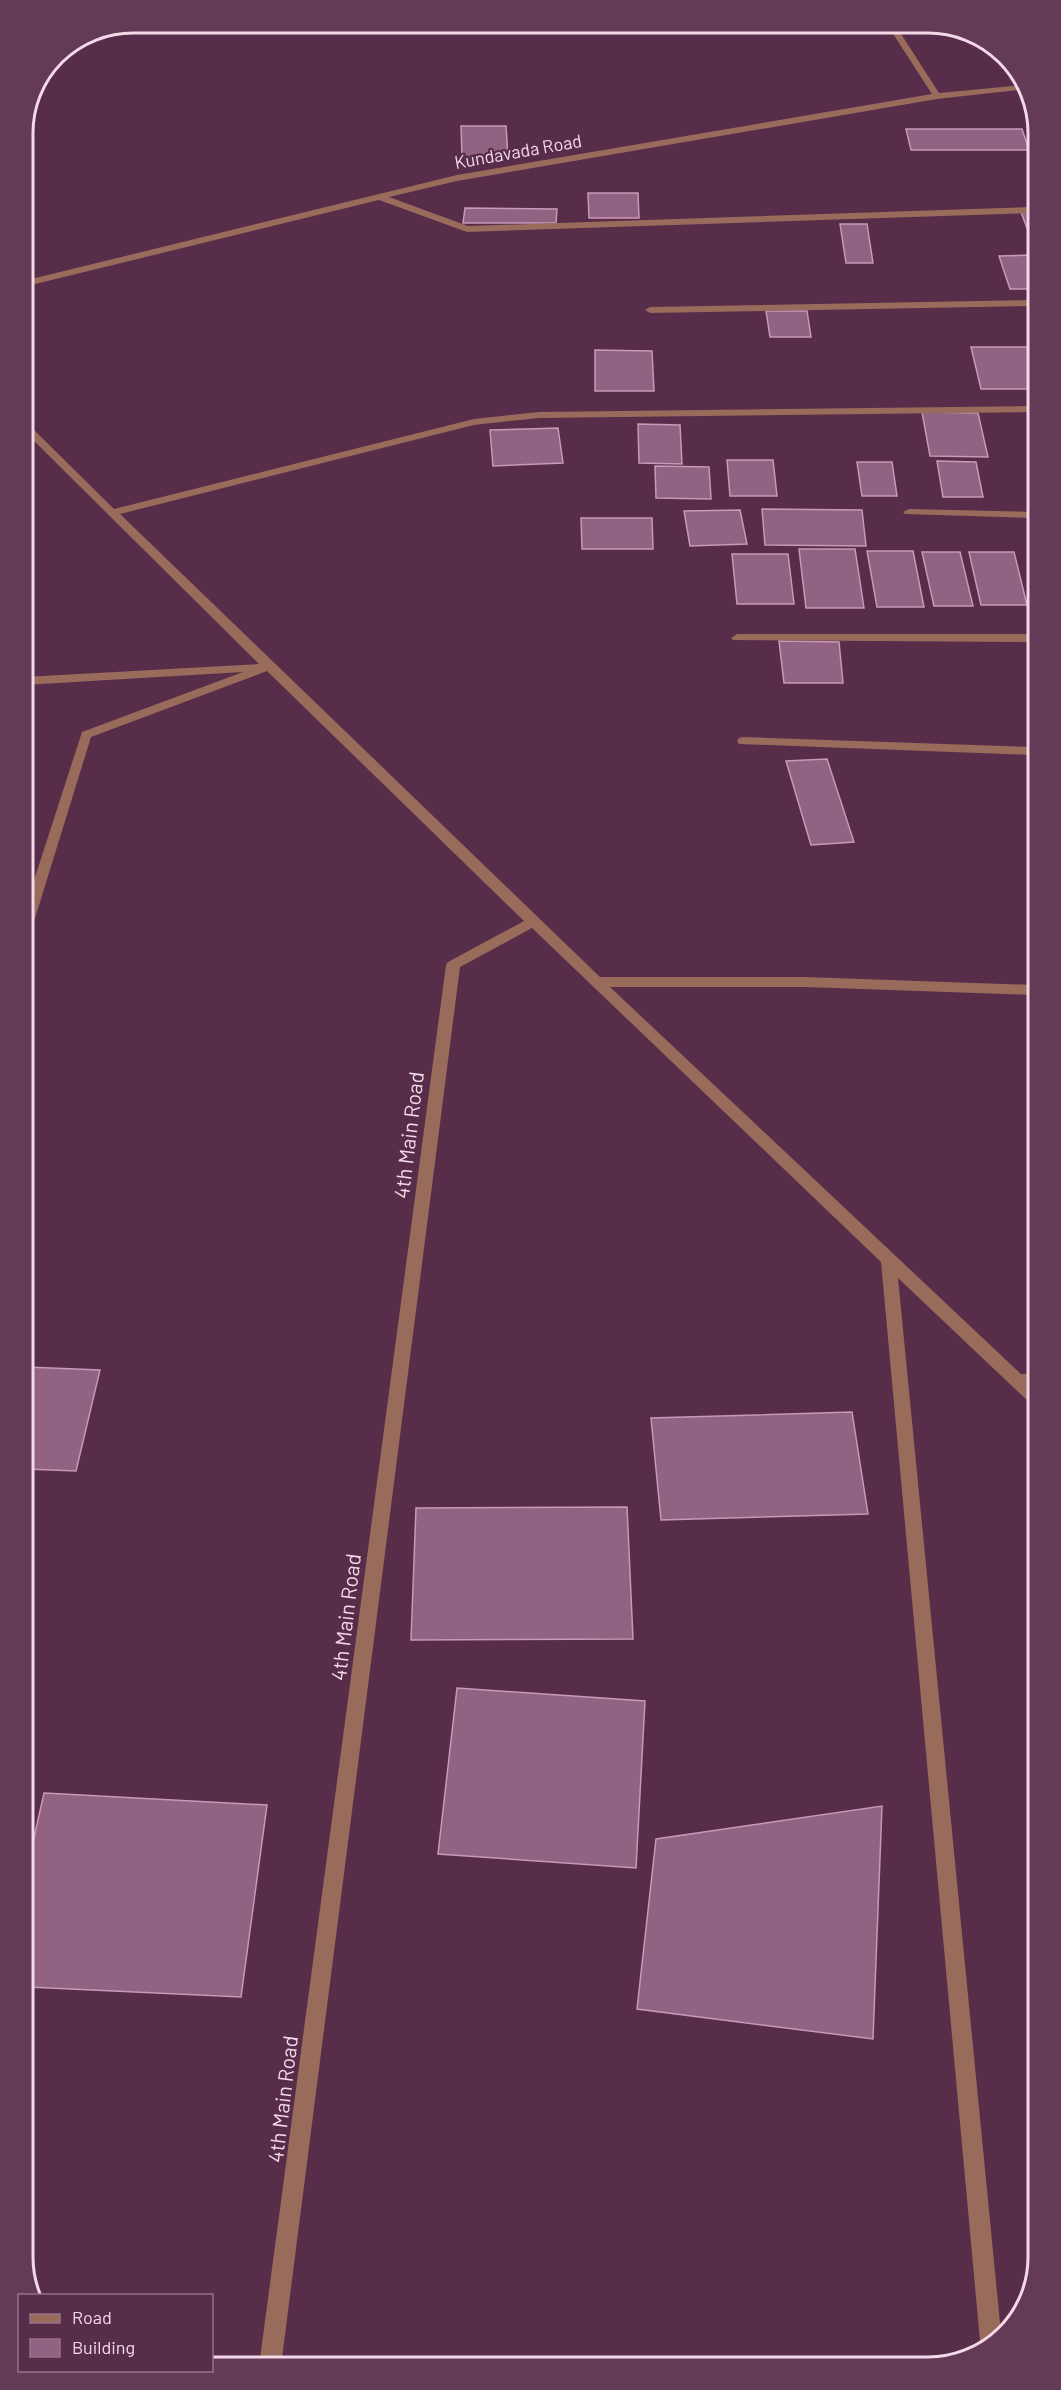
<svg xmlns="http://www.w3.org/2000/svg" width="1061" height="2390" viewBox="0 0 1061 2390" font-family="Barlow,sans-serif">
<style>
.building{fill:#916281;stroke:#ca98b8;stroke-width:1.5}
.lines{fill:none;stroke-linecap:round;stroke-linejoin:round}
.minor{fill:#986b5b;fill-rule:evenodd}
.labels{text-anchor:middle;dominant-baseline:central;stroke-width:4.5;stroke-linejoin:round;paint-order:stroke}
.far-street-label{font-size:18px;fill:#f4d9e9;stroke:#572d4a}
.street-label{font-size:21px;fill:#f4d9e9;stroke:#572d4a}
.rim{fill:none;stroke:#f4d9e9;stroke-width:3}
</style>
<rect width="100%" height="100%" fill="#572d4a"/>
<g class="building">
<polygon points="461,126 506,126 508,157 462,157"/>
<polygon points="906,129 1022,129 1029,150 911,150"/>
<polygon points="588,193 638,193 639,218 589,218"/>
<polygon points="465,208 557,209 556,223 463,223"/>
<polygon points="1021,212 1033,212 1033,244"/>
<polygon points="840,224 867,224 873,263 846,263"/>
<polygon points="1033,255 1033,289 1010,289 999,256"/>
<polygon points="766,311 807,311 811,337 770,337"/>
<polygon points="971,347 1033,347 1033,389 981,389"/>
<polygon points="595,350 652,351 654,391 595,391"/>
<polygon points="922,412 978,413 988,457 930,456"/>
<polygon points="638,424 680,425 682,464 639,463"/>
<polygon points="558,428 563,463 493,466 490,430"/>
<polygon points="727,460 773,460 777,496 730,496"/>
<polygon points="937,461 976,462 983,497 943,497"/>
<polygon points="857,462 892,462 897,496 862,496"/>
<polygon points="655,466 709,467 711,499 656,498"/>
<polygon points="762,509 862,510 866,546 765,545"/>
<polygon points="740,510 747,544 690,546 684,511"/>
<polygon points="581,518 652,518 653,549 582,549"/>
<polygon points="799,549 855,549 864,608 806,608"/>
<polygon points="867,551 913,551 924,607 877,607"/>
<polygon points="922,552 960,552 973,606 934,606"/>
<polygon points="969,552 1014,552 1027,605 981,605"/>
<polygon points="732,554 788,554 794,604 737,604"/>
<polygon points="779,641 839,642 843,683 784,683"/>
<polygon points="827,759 854,842 811,845 786,761"/>
<polygon points="26,1367 100,1370 76,1471 26,1469"/>
<polygon points="852,1412 868,1514 661,1520 651,1418"/>
<polygon points="627,1507 633,1639 411,1640 416,1508"/>
<polygon points="457,1688 645,1701 636,1868 438,1854"/>
<polygon points="44,1793 267,1805 241,1997 28,1987 27,1869"/>
<polygon points="882,1806 873,2039 637,2009 656,1839"/>
</g>
<g class="lines">
<g class="minor">
<polygon points="886,23 894,23 939,93 1024,85 1027,89 937,99 457,181 389,197 468,226 1033,207 1033,213 467,232 379,200 23,287 23,281 457,175 932,94"/>
<polygon points="1033,300 1033,306 650,313 645,310 650,307"/>
<polygon points="1033,406 1033,412 539,418 474,425 120,514 600,977 805,977 1035,985 1035,995 805,987 610,987 1021,1374 1036,1373 1036,1385 1033,1386 1036,1388 1036,1404 1030,1403 898,1278 1001,2333 983,2347 980,2341 881,1262 532,928 460,967 281,2366 259,2366 446,965 448,962 524,921 267,671 91,737 32,928 25,932 25,908 82,732 243,672 24,685 24,677 259,664 24,431 24,423 28,424 114,509 474,419 539,412"/>
<polygon points="909,509 1034,512 1034,518 905,514 903,512"/>
<polygon points="737,634 1034,634 1034,642 733,640 731,638"/>
<polygon points="743,737 1034,747 1034,755 739,744 737,741 739,738"/>
</g>
</g>
<g class="labels">
<g class="far-street-label">
<text transform="translate(518 151) rotate(-10)">Kundavada Road</text>
</g>
<g class="street-label">
<text transform="translate(408 1135) rotate(-83)">4th Main Road</text>
<text transform="translate(345 1617) rotate(-83)">4th Main Road</text>
<text transform="translate(282 2099) rotate(-83)">4th Main Road</text>
</g>
</g>
<path d="M0 0H1061V2390H0ZM133 33H928A100 100 0 0 1 1028 133V2257A100 100 0 0 1 928 2357H133A100 100 0 0 1 33 2257V133A100 100 0 0 1 133 33Z" fill="#643b57" fill-rule="evenodd"/>
<path class="rim" d="M133 33H928A100 100 0 0 1 1028 133V2257A100 100 0 0 1 928 2357H133A100 100 0 0 1 33 2257V133A100 100 0 0 1 133 33Z"/>
<rect x="18" y="2294" width="195" height="78" fill="#572d4a" stroke="#96728a" stroke-width="1.5"/>
<rect x="30" y="2314" width="30" height="9" fill="#986b5b" stroke="#96728a" stroke-width="1.5"/>
<text x="72" y="2324" font-size="18" fill="#f4d9e9">Road</text>
<rect x="30" y="2339" width="30" height="18" fill="#916281" stroke="#96728a" stroke-width="1.5"/>
<text x="72" y="2354" font-size="18" fill="#f4d9e9">Building</text>
</svg>
